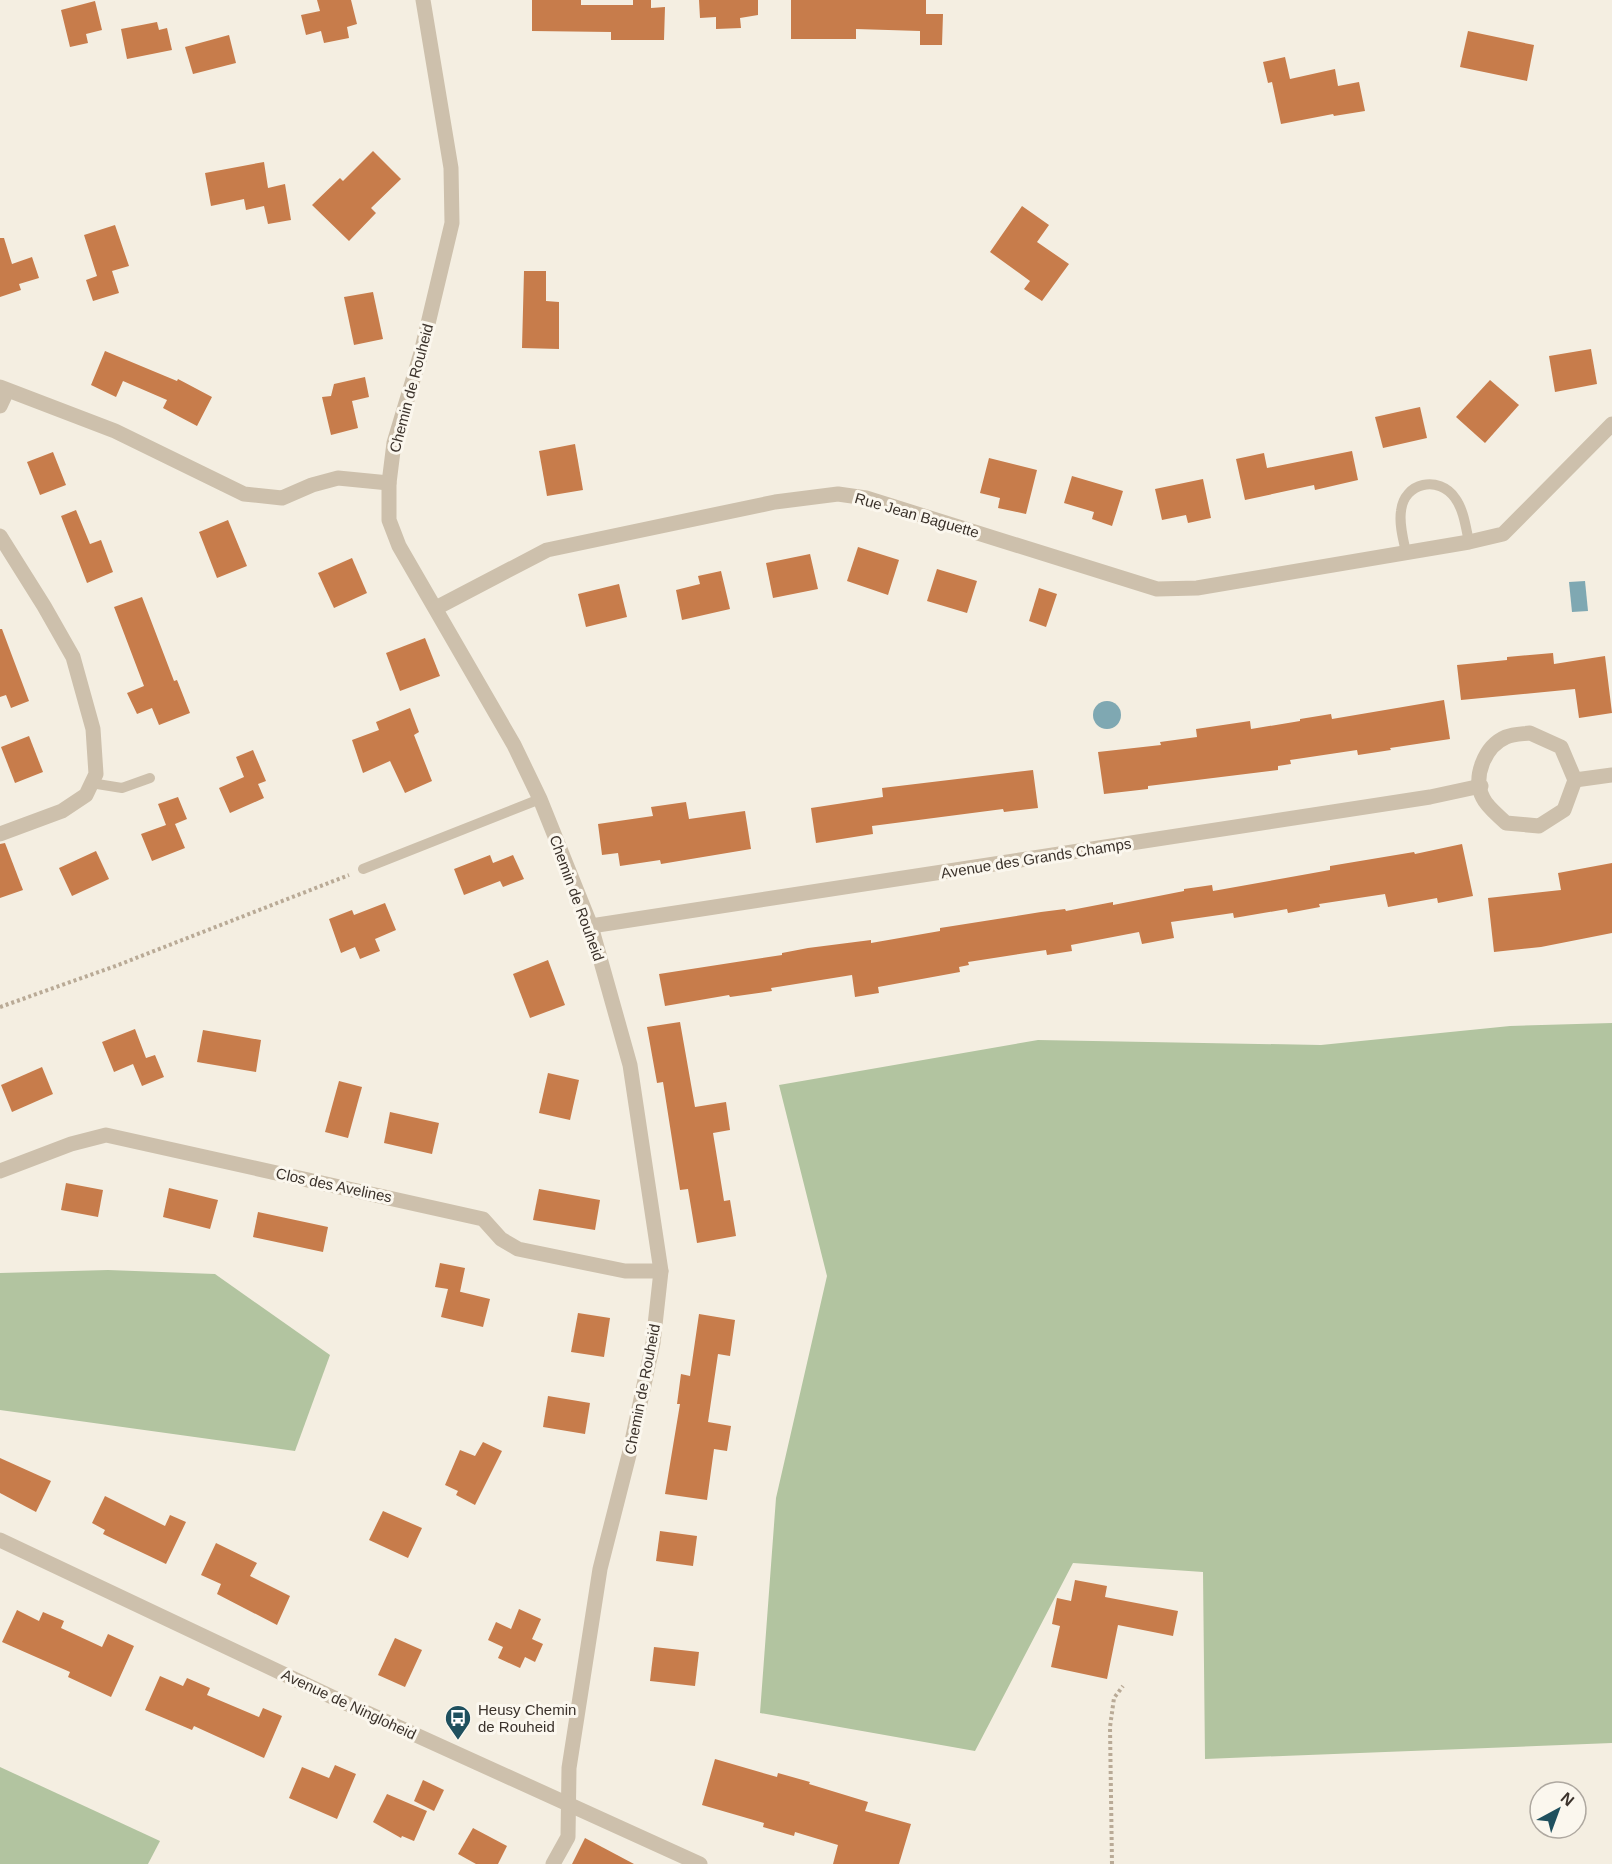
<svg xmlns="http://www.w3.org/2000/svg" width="1612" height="1864" viewBox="0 0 1612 1864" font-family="Arial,sans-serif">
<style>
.green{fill:#b2c4a0}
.water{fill:#7fa8b2}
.building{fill:#c77c4b}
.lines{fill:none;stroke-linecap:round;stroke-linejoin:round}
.path{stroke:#b9aa96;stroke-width:4;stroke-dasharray:3 3;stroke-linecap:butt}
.service{stroke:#cdc0ac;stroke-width:10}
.minor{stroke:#cdc0ac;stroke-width:15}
.labels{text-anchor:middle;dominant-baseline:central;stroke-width:6;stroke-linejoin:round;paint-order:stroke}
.street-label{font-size:15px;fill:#3b322b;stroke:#fbf7ee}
.poi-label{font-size:15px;fill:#3b322b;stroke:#fbf7ee;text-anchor:start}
</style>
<rect width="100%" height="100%" fill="#f4eee1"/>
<g class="green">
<polygon points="1612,1023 1612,1743 1205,1759 1203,1572 1073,1563 975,1751 760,1713 776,1498 827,1276 779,1085 1038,1040 1321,1045 1510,1026"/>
<polygon points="108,1270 215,1274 330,1355 295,1451 0,1410 0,1273"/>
<polygon points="0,1767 160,1841 148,1864 0,1864"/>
</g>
<g class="water">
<polygon points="1585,581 1588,611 1572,612 1569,582"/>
<circle cx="1107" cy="715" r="14"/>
</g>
<g class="building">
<polygon points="317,0 351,0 357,24 347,27 349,38 324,43 321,31 306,35 301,15 320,11"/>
<polygon points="532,0 581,0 581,5 633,5 633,0 651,0 651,8 665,7 664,40 611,40 611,32 532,31"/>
<polygon points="699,0 758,0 758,15 740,18 741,28 716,29 716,17 700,18"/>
<polygon points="791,0 926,0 926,14 943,14 942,45 920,45 920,31 856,29 856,39 791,39"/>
<polygon points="95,1 102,30 86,34 88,43 70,47 61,10"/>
<polygon points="157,22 159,30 167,28 172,50 127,59 121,29"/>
<polygon points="1468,31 1534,45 1527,81 1460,67"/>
<polygon points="229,35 236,63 193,74 185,47"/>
<polygon points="1285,57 1290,79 1335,69 1338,86 1359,82 1365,111 1334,116 1333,114 1281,124 1272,82 1268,83 1263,62"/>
<polygon points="373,151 401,179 371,208 376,213 349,241 312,205 340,178 343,181"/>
<polygon points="264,162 268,188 285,184 291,220 268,224 264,206 246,210 244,199 211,206 205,173"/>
<polygon points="1022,206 1049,225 1037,242 1069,264 1042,301 1024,289 1030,281 990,252"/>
<polygon points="115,225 129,266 112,271 119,293 93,301 86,280 97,276 84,235"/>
<polygon points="0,238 4,238 12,264 32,257 39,278 19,284 21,290 0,297"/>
<polygon points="524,271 546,271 546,301 559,302 559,349 522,348"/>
<polygon points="373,292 383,339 354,345 344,297"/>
<polygon points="1591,349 1597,384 1555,392 1549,356"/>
<polygon points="105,351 177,381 178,379 212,397 197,426 163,408 167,400 123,381 116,397 91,385"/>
<polygon points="365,377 369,397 352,401 358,428 331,435 322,397 331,396 334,384"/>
<polygon points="1490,380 1519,405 1485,443 1456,417"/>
<polygon points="1420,407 1427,438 1383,448 1375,417"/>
<polygon points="575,444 583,490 547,496 539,451"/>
<polygon points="1352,451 1358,480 1315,490 1314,485 1245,500 1236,459 1264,453 1267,468"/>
<polygon points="53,452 66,485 40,495 27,462"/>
<polygon points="989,458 1037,470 1026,514 998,508 1000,498 980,493"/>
<polygon points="1072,476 1123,491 1112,526 1092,519 1094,512 1064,503"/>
<polygon points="1203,479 1211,518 1188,523 1186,515 1162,520 1155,489"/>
<polygon points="76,510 90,544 101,540 113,572 87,583 61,516"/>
<polygon points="228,520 247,566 217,578 199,532"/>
<polygon points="858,547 899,560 888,595 847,581"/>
<polygon points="810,554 818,589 773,598 766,563"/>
<polygon points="352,558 367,593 334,608 318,573"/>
<polygon points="937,569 977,581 967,613 927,601"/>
<polygon points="721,571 730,609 682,620 676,590 700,584 698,576"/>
<polygon points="619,584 627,617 586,627 578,594"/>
<polygon points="1039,588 1057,594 1046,627 1029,621"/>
<polygon points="142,597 174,681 177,680 190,713 159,725 152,708 137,714 127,693 144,686 114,607"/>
<polygon points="0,629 2,629 29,701 11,708 6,695 0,697"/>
<polygon points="425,638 440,676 400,691 386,653"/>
<polygon points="1553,653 1554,664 1605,656 1612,713 1579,718 1575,689 1461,700 1457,665 1507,660 1507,657"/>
<polygon points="1444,700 1450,739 1390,748 1391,750 1358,755 1357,750 1290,760 1291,764 1278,766 1278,770 1148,786 1148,789 1104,794 1098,752 1161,745 1160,742 1197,737 1196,729 1250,721 1251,729 1300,721 1300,719 1331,714 1332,719"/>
<polygon points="410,708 419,732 414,735 432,781 405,793 390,761 363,773 352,740 379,730 376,722"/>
<polygon points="29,736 43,772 15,783 1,747"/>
<polygon points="253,750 266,781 258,784 264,798 230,813 219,788 244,777 236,757"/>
<polygon points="1033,770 1038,808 1004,812 1003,809 872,826 873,834 816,843 811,808 883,797 882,788"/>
<polygon points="178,797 187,819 175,824 185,848 152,861 141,834 166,825 158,804"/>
<polygon points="686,802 689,819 745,811 751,849 661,864 660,860 620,866 618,853 602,855 598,824 653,816 651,807"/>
<polygon points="5,843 23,890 0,898 0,844"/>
<polygon points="1462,844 1473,896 1438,903 1437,898 1388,907 1385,894 1319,904 1320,907 1288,913 1287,909 1234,918 1233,913 1171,922 1174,938 1142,944 1139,932 1071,945 1072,951 1047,955 1046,950 968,962 969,965 959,967 960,972 878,987 879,993 855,997 852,975 771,988 772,991 730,997 729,995 665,1006 659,974 782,955 782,953 808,948 871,940 871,943 940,931 940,928 1041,912 1065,909 1066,911 1113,902 1113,905 1184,891 1184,889 1212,885 1213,891 1330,870 1330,866 1414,852 1415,854"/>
<polygon points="96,851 109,879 72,896 59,868"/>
<polygon points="490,855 493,863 513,855 524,879 503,887 500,881 464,895 454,869"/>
<polygon points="1612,863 1612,933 1541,947 1494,952 1488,898 1561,890 1558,873"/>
<polygon points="385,903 396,930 375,939 380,951 360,959 355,947 341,953 329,919 352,910 354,915"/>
<polygon points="548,960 565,1005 530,1018 513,974"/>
<polygon points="680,1022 695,1107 726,1102 730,1130 713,1133 724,1201 730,1200 736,1236 697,1243 688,1189 680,1190 663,1082 657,1083 647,1027"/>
<polygon points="135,1029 146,1058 155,1055 164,1077 142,1086 133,1064 114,1072 102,1042"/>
<polygon points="203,1030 261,1040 256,1072 197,1062"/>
<polygon points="42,1067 53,1094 12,1112 1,1085"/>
<polygon points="548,1073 579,1080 570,1120 539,1113"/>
<polygon points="339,1081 362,1087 348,1138 325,1132"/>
<polygon points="390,1112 439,1123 432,1154 384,1143"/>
<polygon points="66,1183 103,1190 98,1217 61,1210"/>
<polygon points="169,1188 218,1200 210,1229 163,1217"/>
<polygon points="539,1189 600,1200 595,1230 533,1220"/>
<polygon points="258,1212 328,1227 323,1252 253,1237"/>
<polygon points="440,1263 465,1268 460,1292 457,1291 490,1299 483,1327 441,1317 448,1289 435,1287"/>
<polygon points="578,1313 610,1318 604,1357 571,1352"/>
<polygon points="699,1314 735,1320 730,1356 718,1354 708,1422 731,1426 727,1451 714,1449 707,1500 665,1494 680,1404 677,1404 681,1374 690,1376"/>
<polygon points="548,1396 590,1403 585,1434 543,1427"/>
<polygon points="483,1442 502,1451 475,1505 456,1495 458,1491 445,1485 460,1450 475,1456"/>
<polygon points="0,1458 51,1481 36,1512 0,1493"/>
<polygon points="105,1496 165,1526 170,1515 186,1522 166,1564 103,1534 105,1530 92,1523"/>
<polygon points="383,1511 422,1528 408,1558 369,1540"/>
<polygon points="660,1531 697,1536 693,1566 656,1561"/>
<polygon points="216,1543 257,1563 250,1576 290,1596 277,1625 217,1594 221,1584 201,1575"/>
<polygon points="1075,1580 1107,1586 1105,1597 1178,1611 1173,1636 1118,1625 1107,1679 1051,1667 1060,1626 1052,1624 1057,1598 1071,1601"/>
<polygon points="519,1609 541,1619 532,1639 543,1644 535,1662 525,1657 520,1668 498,1658 503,1647 488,1640 496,1622 511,1629"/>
<polygon points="17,1610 39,1621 43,1612 64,1621 61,1628 102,1647 108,1634 134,1646 111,1697 68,1677 70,1672 2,1642"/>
<polygon points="395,1638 422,1650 405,1687 378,1675"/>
<polygon points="654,1647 699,1652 695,1686 650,1681"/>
<polygon points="160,1676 183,1686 187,1678 210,1688 207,1695 259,1717 263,1708 282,1716 264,1758 194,1726 192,1730 145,1710"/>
<polygon points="715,1759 777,1777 778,1773 810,1782 809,1784 868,1802 865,1811 911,1824 899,1864 833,1864 838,1845 795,1832 794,1836 763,1827 764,1823 702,1805"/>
<polygon points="335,1765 356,1774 337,1819 289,1798 302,1767 329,1778"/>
<polygon points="423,1780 444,1790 434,1811 414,1801"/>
<polygon points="387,1794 427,1811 414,1841 402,1836 401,1838 373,1822"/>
<polygon points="473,1828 507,1846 498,1864 476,1864 458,1854"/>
<polygon points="585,1838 634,1864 572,1864"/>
</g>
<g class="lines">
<g class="path">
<polyline points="0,1007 113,967 349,875"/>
<polyline points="1112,1864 1110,1727 1114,1698 1123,1686"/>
</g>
<g class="service">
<path d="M 1406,552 C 1403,539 1399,524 1401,511 C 1404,482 1439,475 1455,498 C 1464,510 1466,529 1469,542"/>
<polyline points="91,783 122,788 150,778"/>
<polyline points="363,869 540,799"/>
</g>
<g class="minor">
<polyline points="423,0 451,168 452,223 421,353 394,443 389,483 389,520 399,546 514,745 540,799 591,926 630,1065 661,1271 653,1343 629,1455 600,1569 569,1768 568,1837 553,1864"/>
<polyline points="0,387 115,431 244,494 282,498 312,485 338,478 389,483"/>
<polyline points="0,406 7,391"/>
<polyline points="0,536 44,606 73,657 93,729 96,774 86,795 62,811 0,834"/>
<polyline points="436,608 547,550 775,502 838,494 866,498 1157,589 1197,588 1469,542 1503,534 1612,424"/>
<path d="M 1530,733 L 1561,747 L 1575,780 L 1564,810 L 1539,826 L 1506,823 C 1499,816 1487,807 1483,798 C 1472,777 1485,746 1506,737 C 1513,734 1522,734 1530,733 Z"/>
<polyline points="1575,780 1612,775"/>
<polyline points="591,926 1430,797 1481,786"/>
<polyline points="0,1171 71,1144 106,1135 483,1219 501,1239 518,1249 625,1271 661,1271"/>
<polyline points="0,1540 330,1696 700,1864"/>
</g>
</g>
<defs>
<g id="bus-pin" transform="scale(1.35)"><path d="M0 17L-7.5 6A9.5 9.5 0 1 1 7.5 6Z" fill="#1f505e" stroke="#fbf7ee"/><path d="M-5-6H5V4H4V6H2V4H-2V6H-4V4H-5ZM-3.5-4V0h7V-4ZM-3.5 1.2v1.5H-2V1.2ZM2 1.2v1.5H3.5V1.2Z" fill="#fff"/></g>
</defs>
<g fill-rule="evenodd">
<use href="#bus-pin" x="458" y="1718"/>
</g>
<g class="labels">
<g class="street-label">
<text transform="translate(411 388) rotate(-75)">Chemin de Rouheid</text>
<text transform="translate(917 515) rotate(16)">Rue Jean Baguette</text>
<text transform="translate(1036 858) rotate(-9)">Avenue des Grands Champs</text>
<text transform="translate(577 898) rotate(70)">Chemin de Rouheid</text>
<text transform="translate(334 1185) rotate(12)">Clos des Avelines</text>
<text transform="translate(642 1389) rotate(-79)">Chemin de Rouheid</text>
<text transform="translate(349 1704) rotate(25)">Avenue de Ningloheid</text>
</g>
<g class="poi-label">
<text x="478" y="1709">Heusy Chemin<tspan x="478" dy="17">de Rouheid</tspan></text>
</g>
</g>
<g transform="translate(1558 1810) rotate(41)"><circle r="28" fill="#fbf7ee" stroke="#aea8a0" stroke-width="1.5"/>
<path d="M0-4.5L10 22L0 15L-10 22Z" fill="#1f505e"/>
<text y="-9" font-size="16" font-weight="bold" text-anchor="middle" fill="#3b322b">N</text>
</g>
</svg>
